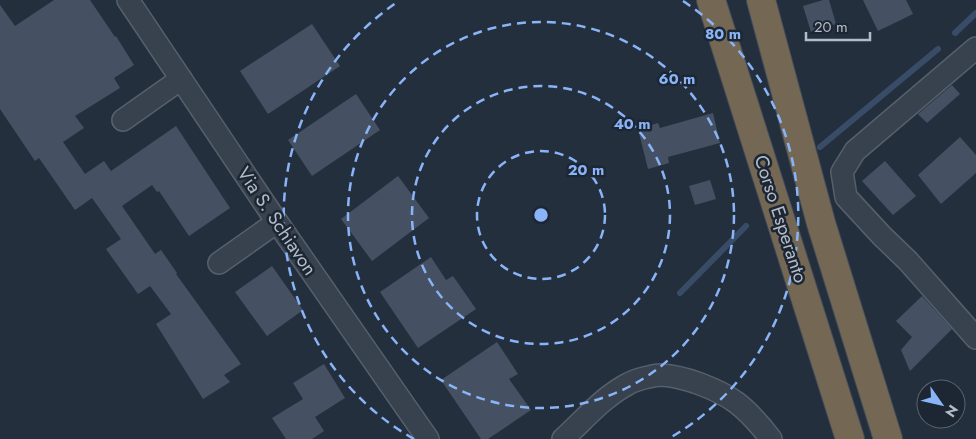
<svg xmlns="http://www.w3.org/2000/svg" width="976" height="439" viewBox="0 0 976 439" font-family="Jost,sans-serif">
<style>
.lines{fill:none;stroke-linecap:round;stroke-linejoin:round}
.stream{stroke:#394c67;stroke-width:6}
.building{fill:#455162}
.street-casing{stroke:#565f6c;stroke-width:24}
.highway-casing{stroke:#434c59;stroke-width:30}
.street{stroke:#38414e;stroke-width:21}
.highway{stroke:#746855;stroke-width:28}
.ring{fill:none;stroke:#8ab4f8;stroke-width:2.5;stroke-dasharray:9 6}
.labels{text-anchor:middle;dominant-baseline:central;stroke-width:5;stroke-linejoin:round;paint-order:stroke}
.street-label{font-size:19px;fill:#b4bcc9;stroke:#1d2633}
.centre{fill:#8ab4f8;stroke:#1d2633;stroke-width:2.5}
.ring-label{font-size:15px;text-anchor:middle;font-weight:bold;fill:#8ab4f8;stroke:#1d2633;stroke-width:5;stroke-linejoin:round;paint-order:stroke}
</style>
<rect width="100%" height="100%" fill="#242f3e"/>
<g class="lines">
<g class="stream">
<polyline points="955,33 976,13"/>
<polyline points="820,147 938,49"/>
<polyline points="680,293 746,226"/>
</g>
</g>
<g class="building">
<polygon points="54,0 90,0 115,37 116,36 134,65 114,78 120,88 75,116 84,128 63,142 85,174 104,161 111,171 176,126 230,208 189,236 159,191 157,192 152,185 122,206 155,254 161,250 177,273 176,274 241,364 224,375 230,382 203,399 156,324 171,314 150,286 138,294 106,249 121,239 92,198 75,210 39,158 35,161 0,109 0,5 15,26"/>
<polygon points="823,0 829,0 836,24 811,32 803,6"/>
<polygon points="863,0 906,0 913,14 878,31"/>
<polygon points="312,24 340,66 268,114 240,71"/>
<polygon points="952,85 960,94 927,123 918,114"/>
<polygon points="356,94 380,130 312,176 288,140"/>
<polygon points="713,113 720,143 668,157 669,163 648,169 638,129 658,123 660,128"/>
<polygon points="960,137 976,155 976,173 941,204 918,175"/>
<polygon points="885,161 916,196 893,215 862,181"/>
<polygon points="398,176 429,218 372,261 341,219"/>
<polygon points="710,180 716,199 695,205 689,186"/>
<polygon points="431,257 446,280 453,276 476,309 418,348 380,292"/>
<polygon points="272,266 303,310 267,336 235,292"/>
<polygon points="922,296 952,329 910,371 901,350 912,337 896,321"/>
<polygon points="497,342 518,374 509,379 531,410 488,439 481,439 441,380"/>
<polygon points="324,364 345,398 315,417 324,431 312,439 286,439 272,418 303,399 293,383"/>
</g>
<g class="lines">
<g class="street-casing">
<g id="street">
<polyline points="128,0 277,222 428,439"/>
<polyline points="976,48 855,151 842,172 846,197 882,236 908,261 976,338"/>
<polyline points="123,120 181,79"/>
<polyline points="219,263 277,222"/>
<path d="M 563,439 C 584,420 603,397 628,384 C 634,380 654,375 661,375 C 684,376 718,389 737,403 C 750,413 761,426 771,439"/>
</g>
</g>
<g class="highway-casing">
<g id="highway">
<polyline points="711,0 850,439"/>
<polyline points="761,0 821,223 888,439"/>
</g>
</g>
<use href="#street" class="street"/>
<use href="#highway" class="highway"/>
</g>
<g class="ring">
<circle cx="541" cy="215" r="64"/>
<circle cx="541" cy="215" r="129"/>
<circle cx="541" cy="215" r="193"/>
<path d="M414 439A257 257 0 0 1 399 1M683 1A257 257 0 0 1 668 439"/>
</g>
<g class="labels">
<g class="street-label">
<text transform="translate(781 219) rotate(72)">Corso Esperanto</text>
<text transform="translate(277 221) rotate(56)">Via S. Schiavon</text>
</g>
</g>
<circle cx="541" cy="215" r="8" class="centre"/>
<g class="ring-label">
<text x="723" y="39">80 m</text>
<text x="677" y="84">60 m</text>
<text x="632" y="129">40 m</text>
<text x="586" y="175">20 m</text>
</g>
<g transform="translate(941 404) rotate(124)"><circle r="24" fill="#1d2633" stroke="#59626f"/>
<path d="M0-4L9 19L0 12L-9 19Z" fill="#8ab4f8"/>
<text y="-8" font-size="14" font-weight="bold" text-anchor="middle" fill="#b4bcc9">N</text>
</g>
<path d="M806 32v8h64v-8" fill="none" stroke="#b4bcc9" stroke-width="2.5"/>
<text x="814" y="32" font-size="15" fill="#b4bcc9" stroke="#1d2633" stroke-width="4" paint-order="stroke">20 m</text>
</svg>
